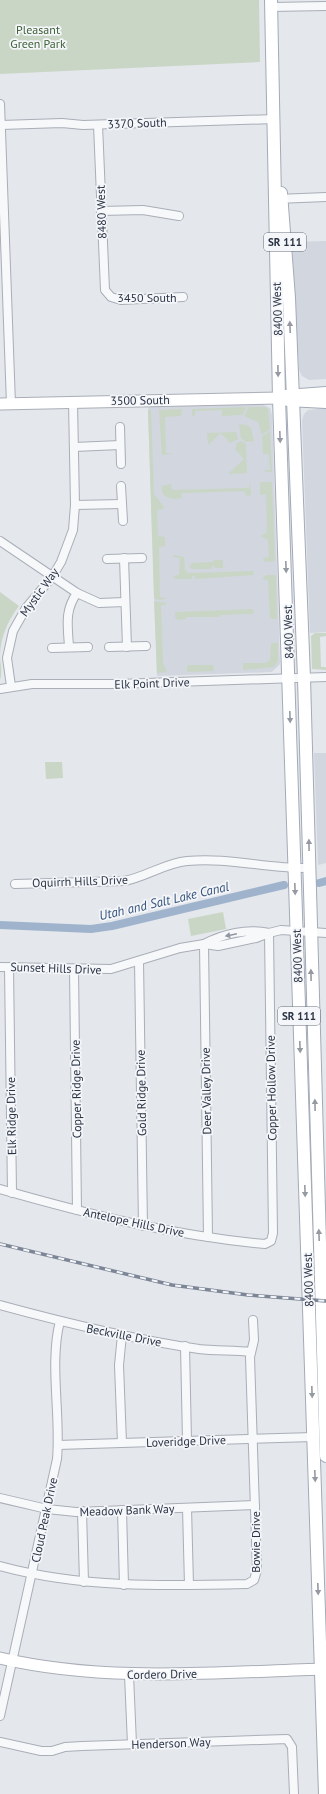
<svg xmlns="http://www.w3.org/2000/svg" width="326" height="1794" viewBox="0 0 326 1794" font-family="'PT Sans',sans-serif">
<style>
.built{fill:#d2d6de}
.green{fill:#c9d6c5}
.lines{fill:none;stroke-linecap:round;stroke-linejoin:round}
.canal{stroke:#9fb4cc;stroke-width:8}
.street-casing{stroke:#a9aeb7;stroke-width:10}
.secondary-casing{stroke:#a9aeb7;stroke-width:13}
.primary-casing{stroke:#a3abb8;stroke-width:14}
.street{stroke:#f7f8fa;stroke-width:8}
.secondary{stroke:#fff;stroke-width:11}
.primary{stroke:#fff;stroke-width:12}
.rail-casing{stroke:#7d8696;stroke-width:3.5}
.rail{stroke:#f4f6f9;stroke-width:2;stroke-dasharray:6;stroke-linecap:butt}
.oneway{fill:#959aa2}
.oneway2{fill:#9196a0}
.labels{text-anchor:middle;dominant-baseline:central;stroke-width:3.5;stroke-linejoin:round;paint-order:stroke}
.shield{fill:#f4f6f9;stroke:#676e7b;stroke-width:1}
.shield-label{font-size:11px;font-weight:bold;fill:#2b3445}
.park-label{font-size:12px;fill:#3f6138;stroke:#f4f6f9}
.street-label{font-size:12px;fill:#2b3445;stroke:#f4f6f9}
.water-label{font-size:13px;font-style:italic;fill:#34527a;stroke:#f4f6f9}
</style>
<rect width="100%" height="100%" fill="#e4e7ec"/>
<g class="built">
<polygon points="326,241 326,379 309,380 302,376 299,370 292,242"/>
<polygon points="262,404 270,408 272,415 280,664 272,672 157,676 148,407"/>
<polygon points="326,408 326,632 310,633 302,420 304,414 308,410"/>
<polygon points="314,753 326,753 326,863 318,865"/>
</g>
<g class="green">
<polygon points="0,0 259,0 260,62 0,74"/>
<polygon points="247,407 242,415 222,416 222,410 195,411 195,417 192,415 192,409"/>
<polygon points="249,407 265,407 268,409 270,429 262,435 258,422 244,416"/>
<polygon points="182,409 181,416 165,417 166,453 172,454 162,455 159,410"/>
<polygon points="148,410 151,410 154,494 164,507 163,509 157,510 158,536 165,537 165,546 159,547 160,597 166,598 161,600 154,599"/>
<polygon points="239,424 247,425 251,428 254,441 246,442 241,438"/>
<polygon points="270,431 272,472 266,472 264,470 270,470 269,454 263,454 262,437"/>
<polygon points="236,432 238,439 230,443 221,433 208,445 207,433"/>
<polygon points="241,441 246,444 247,473 228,474 244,459 235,449 237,443"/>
<path d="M 250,482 L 251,494 L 248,497 L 244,491 L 181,493 L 182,498 C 174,499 166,500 162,492 L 162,486 L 171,484 L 172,490 L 249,488 Z"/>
<polygon points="261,482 272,482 275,561 265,562 263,560 264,558 269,557 268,540 261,536 266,533 267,528 266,494 260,495 260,484"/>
<polygon points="174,555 184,557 185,570 188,573 253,571 254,575 195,579 195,576 192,576 192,579 175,579 173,576 179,575 180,558 173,557"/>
<polygon points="214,560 223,560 223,567 227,568 215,568 213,565 211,569 192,569 189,567 192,563 213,562"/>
<polygon points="266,575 276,575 277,619 272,619 270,617 268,580 262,579"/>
<path d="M 0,592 L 19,606 C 8,620 1,636 0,655 C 0,663 3,672 0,680 Z"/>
<polygon points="154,601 166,603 165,605 161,605 163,663 167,672 157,673"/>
<polygon points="252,609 254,612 252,614 221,615 218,617 186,617 186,619 178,620 175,617 175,613 177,612"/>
<polygon points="315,633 326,633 326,636 320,637 321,667 326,667 326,670 312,669 311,636"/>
<polygon points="271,643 278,643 278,660 274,667 243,670 243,663 265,663 270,660"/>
<polygon points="187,665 213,665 214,671 187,672"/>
<polygon points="45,762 62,762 63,778 46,779"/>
<polygon points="223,912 226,929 191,936 188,919"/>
</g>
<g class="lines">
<g class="canal">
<polyline points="319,883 326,881"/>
<polyline points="0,925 91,929 112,926 284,885"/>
</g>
<g class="street-casing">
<g id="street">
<polyline points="271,7 326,6"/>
<polyline points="0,104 11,404"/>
<polyline points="1,125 62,123 83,125 274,119"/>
<polyline points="98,125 105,290 111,297 121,300 183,297"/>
<polyline points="277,199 326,197"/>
<polyline points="101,211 143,210 179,216"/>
<polyline points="120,427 121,464"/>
<polyline points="74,447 120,445"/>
<polyline points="121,486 123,521"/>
<polyline points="75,505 122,504"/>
<polyline points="0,541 77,593 99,603 125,602"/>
<polyline points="124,558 127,647"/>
<polyline points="107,559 142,558"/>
<path d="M 69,647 C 68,627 64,611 77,593"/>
<polyline points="109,647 146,646"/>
<polyline points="52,648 88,647"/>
<polyline points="11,686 7,658 13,631 26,608 52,577 61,562 73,530 75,505 73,402"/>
<polyline points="0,689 32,684 117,684 326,677"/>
<path d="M 15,884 L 124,881 C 146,877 165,863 187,861 C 229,857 268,869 309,868"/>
<path d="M 269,933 C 247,928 223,934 204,944 L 218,946 L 256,938 L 269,933 L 281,930 L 326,933"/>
<polyline points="139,961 143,1226"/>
<polyline points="0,967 111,969 180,948 204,944 208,1237"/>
<polyline points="9,967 12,1193"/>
<polyline points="74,969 77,1210"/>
<path d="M 0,1189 C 87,1214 175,1236 265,1244 L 271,1241 L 273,1233 L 269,933"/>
<path d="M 0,1305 C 66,1323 132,1339 199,1349 C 216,1351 234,1350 251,1352"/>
<polyline points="122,1335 119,1365 122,1443"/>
<polyline points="185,1346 187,1441"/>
<polyline points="58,1445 313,1437"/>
<polyline points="0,1498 47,1509 76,1512 255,1505"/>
<polyline points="187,1508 189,1585"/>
<polyline points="122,1510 124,1585"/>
<polyline points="82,1511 84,1582"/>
<path d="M 0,1566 C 81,1588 163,1586 247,1584 L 254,1580 L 257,1570 L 250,1357 L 254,1340 L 253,1320"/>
<polyline points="129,1675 132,1744"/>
<path d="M 0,1716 L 57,1459 C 61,1414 49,1364 60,1321"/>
<polyline points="0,1742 41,1751 52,1751 65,1747 82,1746 287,1739 292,1747 294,1794"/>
</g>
</g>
<g class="secondary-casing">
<g id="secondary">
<polyline points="0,404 279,398"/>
<path d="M 0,1658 C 108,1683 217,1672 326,1669"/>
</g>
</g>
<g class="primary-casing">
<g id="primary">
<polyline points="271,0 279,398 325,1794"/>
<polyline points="281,193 289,298 304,678 326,1456"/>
<polyline points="286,396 326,393"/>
<polyline points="288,400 326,402"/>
</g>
</g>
<use href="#street" class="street"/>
<use href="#secondary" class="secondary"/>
<use href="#primary" class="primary"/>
<g class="rail-casing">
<polyline id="rail" points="0,1244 172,1285 248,1295 326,1301"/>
</g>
<use href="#rail" class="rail"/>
</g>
<defs><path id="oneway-solid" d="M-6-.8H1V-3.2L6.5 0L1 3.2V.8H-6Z"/></defs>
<g class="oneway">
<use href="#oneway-solid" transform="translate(290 327) rotate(-92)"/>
<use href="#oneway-solid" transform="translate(278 371) rotate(89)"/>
<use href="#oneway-solid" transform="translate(280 437) rotate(88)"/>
<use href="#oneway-solid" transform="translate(286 567) rotate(88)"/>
<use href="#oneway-solid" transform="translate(290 717) rotate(88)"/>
<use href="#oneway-solid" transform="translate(309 845) rotate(-91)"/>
<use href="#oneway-solid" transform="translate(295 889) rotate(88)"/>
<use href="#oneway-solid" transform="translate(311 975) rotate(-91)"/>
<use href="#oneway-solid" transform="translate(300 1047) rotate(88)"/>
<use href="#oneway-solid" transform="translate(315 1105) rotate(-91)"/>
<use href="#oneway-solid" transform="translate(305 1191) rotate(88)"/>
<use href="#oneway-solid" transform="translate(319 1235) rotate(-92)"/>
<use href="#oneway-solid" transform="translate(312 1392) rotate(88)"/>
<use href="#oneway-solid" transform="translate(315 1476) rotate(88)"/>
<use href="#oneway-solid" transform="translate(318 1589) rotate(88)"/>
</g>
<use class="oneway2" href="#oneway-solid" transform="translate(231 935) rotate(168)"/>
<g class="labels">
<g class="shield">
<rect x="264" y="233" width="42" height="18" rx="3"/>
<rect x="278" y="1007" width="42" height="18" rx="3"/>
</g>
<g class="shield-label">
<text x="285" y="242">SR 111</text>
<text x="299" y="1016">SR 111</text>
</g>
<g class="park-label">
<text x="38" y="29">Pleasant<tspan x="38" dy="14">Green Park</tspan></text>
</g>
<g class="street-label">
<text transform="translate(137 123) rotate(-2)">3370 South</text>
<text transform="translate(101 212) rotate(-92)">8480 West</text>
<text x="147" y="297">3450 South</text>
<text transform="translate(277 309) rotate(-92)">8400 West</text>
<text transform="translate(140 400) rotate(-1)">3500 South</text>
<text transform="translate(39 592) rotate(-54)">Mystic Way</text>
<text transform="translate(288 632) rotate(-92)">8400 West</text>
<text transform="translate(152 683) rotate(-2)">Elk Point Drive</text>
<text transform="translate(80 881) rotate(-2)">Oquirrh Hills Drive</text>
<text transform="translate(297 956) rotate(-92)">8400 West</text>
<text transform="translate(56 968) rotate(2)">Sunset Hills Drive</text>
<text transform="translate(271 1088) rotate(-91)">Copper Hollow Drive</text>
<text transform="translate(76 1089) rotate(-91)">Copper Ridge Drive</text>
<text transform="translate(206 1091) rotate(-91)">Deer Valley Drive</text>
<text transform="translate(141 1093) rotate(-91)">Gold Ridge Drive</text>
<text transform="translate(11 1116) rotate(-91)">Elk Ridge Drive</text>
<text transform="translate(134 1222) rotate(12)">Antelope Hills Drive</text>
<text transform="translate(308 1280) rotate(-92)">8400 West</text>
<text transform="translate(124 1335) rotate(11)">Beckville Drive</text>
<text transform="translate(186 1441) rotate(-2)">Loveridge Drive</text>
<text transform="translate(127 1510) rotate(-2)">Meadow Bank Way</text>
<text transform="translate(44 1520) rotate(-78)">Cloud Peak Drive</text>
<text transform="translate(255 1542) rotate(-90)">Bowie Drive</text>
<text transform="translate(162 1674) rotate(-1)">Cordero Drive</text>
<text transform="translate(171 1743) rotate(-2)">Henderson Way</text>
</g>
<g class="water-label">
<text transform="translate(164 901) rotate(-13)">Utah and Salt Lake Canal</text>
</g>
</g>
</svg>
